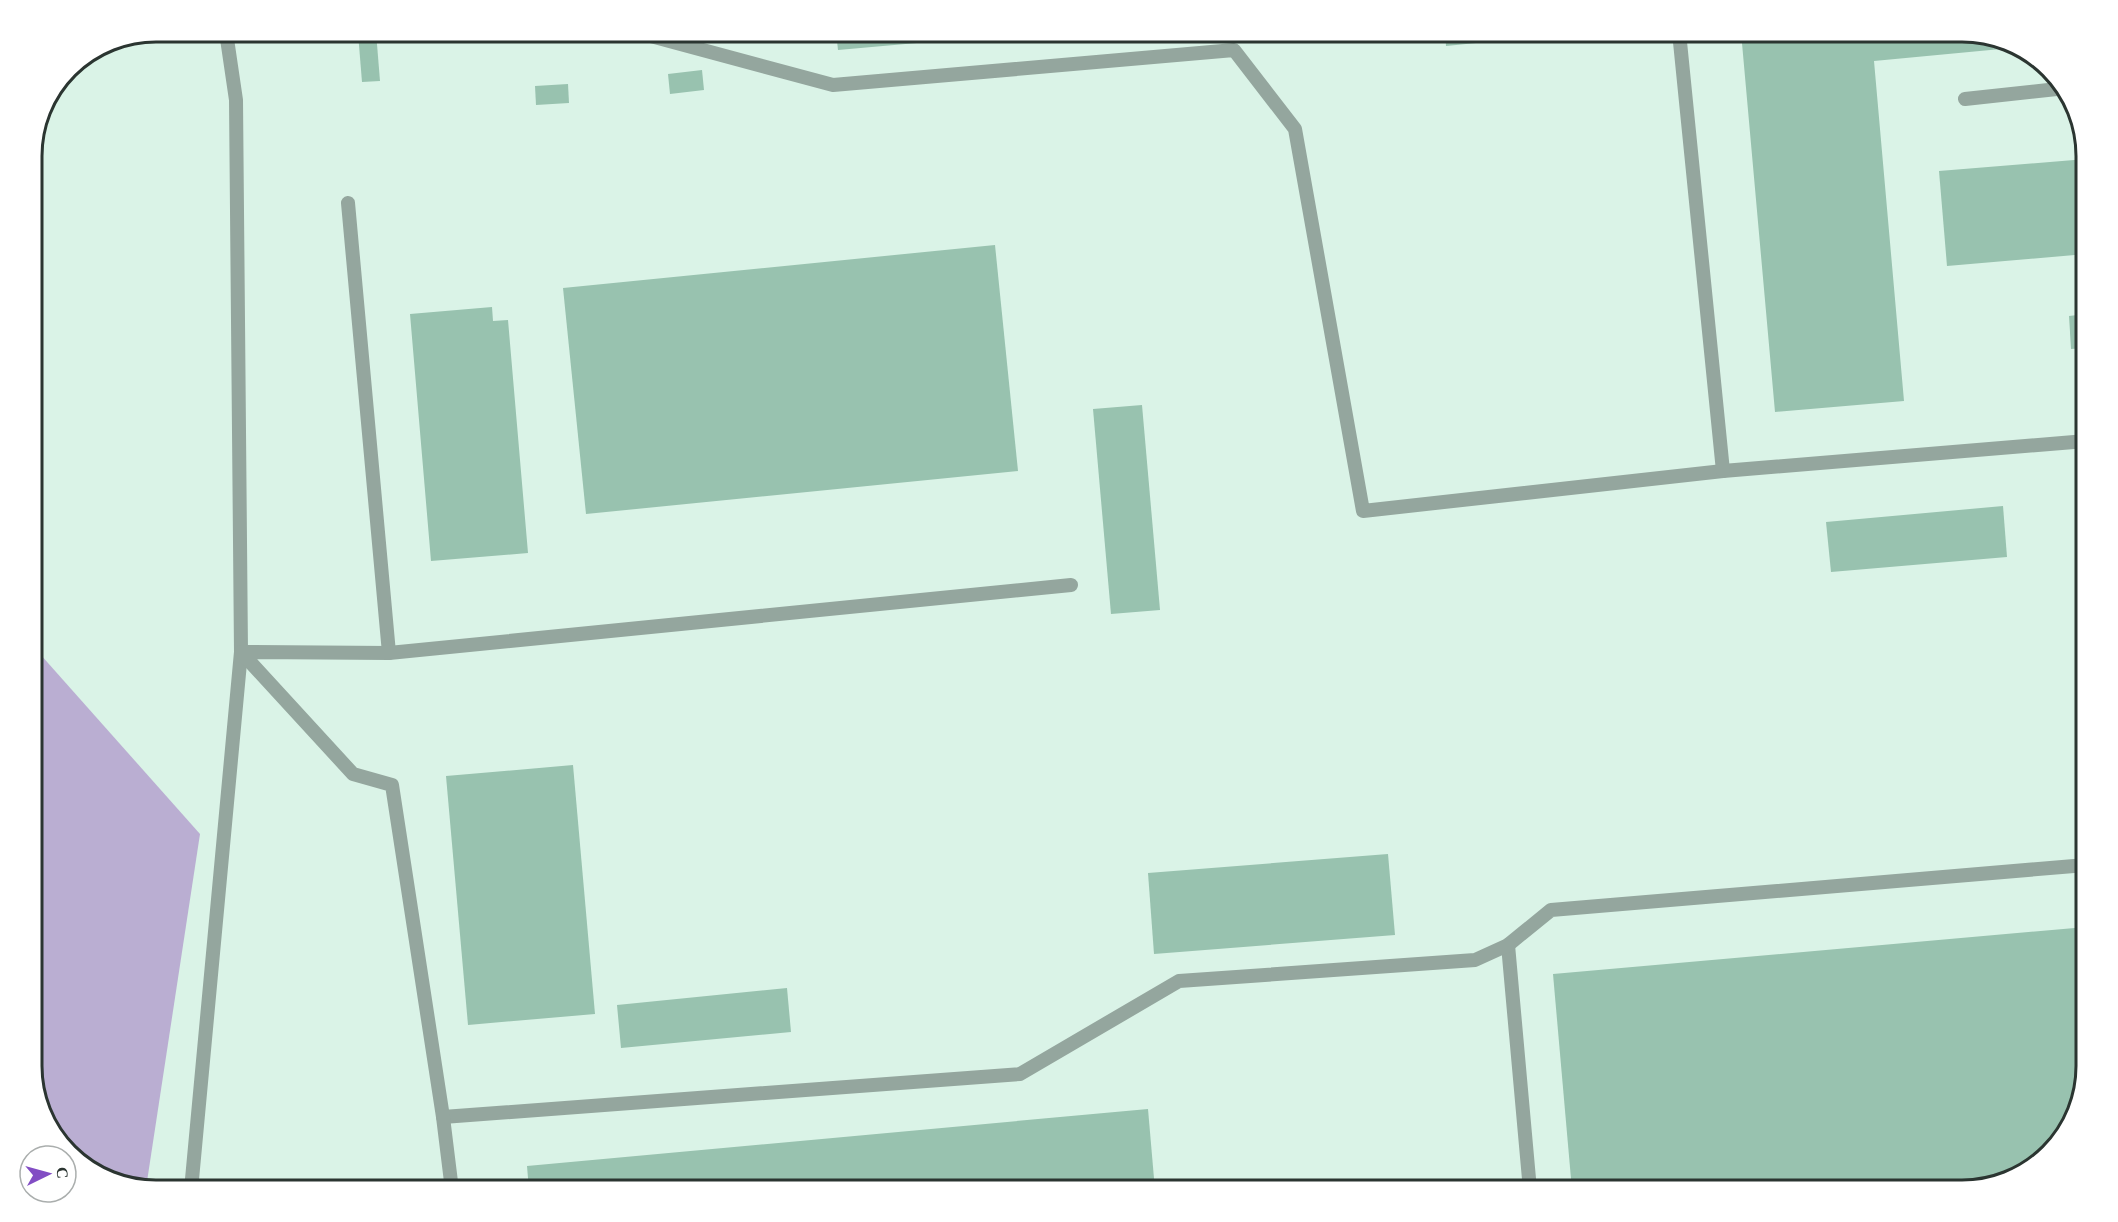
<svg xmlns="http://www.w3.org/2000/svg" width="2118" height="1222" viewBox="0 0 2118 1222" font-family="'Times New Roman',serif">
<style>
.forest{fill:#baaed2}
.building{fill:#98c2af}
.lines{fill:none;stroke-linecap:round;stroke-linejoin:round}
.service{stroke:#94a69e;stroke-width:14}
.rim{fill:none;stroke:#2b3531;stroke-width:3}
</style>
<rect width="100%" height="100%" fill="#daf3e7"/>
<polygon class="forest" points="32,645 200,834 146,1188 94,1174 48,1129 32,1074"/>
<g class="building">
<polygon points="371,32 376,32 380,81 362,82 358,33"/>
<polygon points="836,32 1030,32 1030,33 838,50"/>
<polygon points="1445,32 1575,32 1575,33 1446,46"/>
<polygon points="1741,32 1962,32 2022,47 1874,61 1904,401 1775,412"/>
<polygon points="702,70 704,90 670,94 668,74"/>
<polygon points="568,84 569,103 536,105 535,86"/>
<polygon points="2086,159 2086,254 1947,266 1939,171"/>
<polygon points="995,245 1018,471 586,514 563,288"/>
<polygon points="492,307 493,321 508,320 528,553 431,561 410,314"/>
<polygon points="2086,314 2086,348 2071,349 2069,316"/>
<polygon points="1142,405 1160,610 1111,614 1093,409"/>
<polygon points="2003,506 2007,557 1831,572 1826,522"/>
<polygon points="573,765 595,1014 468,1025 446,776"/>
<polygon points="1388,854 1395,935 1154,954 1148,873"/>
<polygon points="2086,927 2086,1067 2070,1128 2025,1174 1963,1190 1572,1190 1553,974"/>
<polygon points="787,988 791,1032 621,1048 617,1005"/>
<polygon points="1148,1109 1155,1190 529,1190 527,1166"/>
</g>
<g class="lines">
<g class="service">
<polyline points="636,32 833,85 1234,50 1295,129 1363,511 1723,471 2086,441"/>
<polyline points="1679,32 1723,471"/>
<polyline points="1965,99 2066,88"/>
<polyline points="348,203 389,653"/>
<polyline points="1508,945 1530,1190"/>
<polyline points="443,1117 1020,1074 1179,981 1475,960 1508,945 1551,910 2086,865"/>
<polyline points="191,1190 241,652 236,100 226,32"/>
<polyline points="452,1190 443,1117 392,785 353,774 241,652 389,653 1071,585"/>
</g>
</g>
<path d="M0 0H2118V1222H0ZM156 42H1962A114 114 0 0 1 2076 156V1066A114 114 0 0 1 1962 1180H156A114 114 0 0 1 42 1066V156A114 114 0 0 1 156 42Z" fill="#fff" fill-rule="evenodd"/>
<path class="rim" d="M156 42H1962A114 114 0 0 1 2076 156V1066A114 114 0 0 1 1962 1180H156A114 114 0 0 1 42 1066V156A114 114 0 0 1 156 42Z"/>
<g transform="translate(48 1174) rotate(85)"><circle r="28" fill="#ffffff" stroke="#aaaead" stroke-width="1.5"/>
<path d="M0-4.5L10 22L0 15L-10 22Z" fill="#824dc4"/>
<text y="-9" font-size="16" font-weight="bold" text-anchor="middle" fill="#2b3531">С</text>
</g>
</svg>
